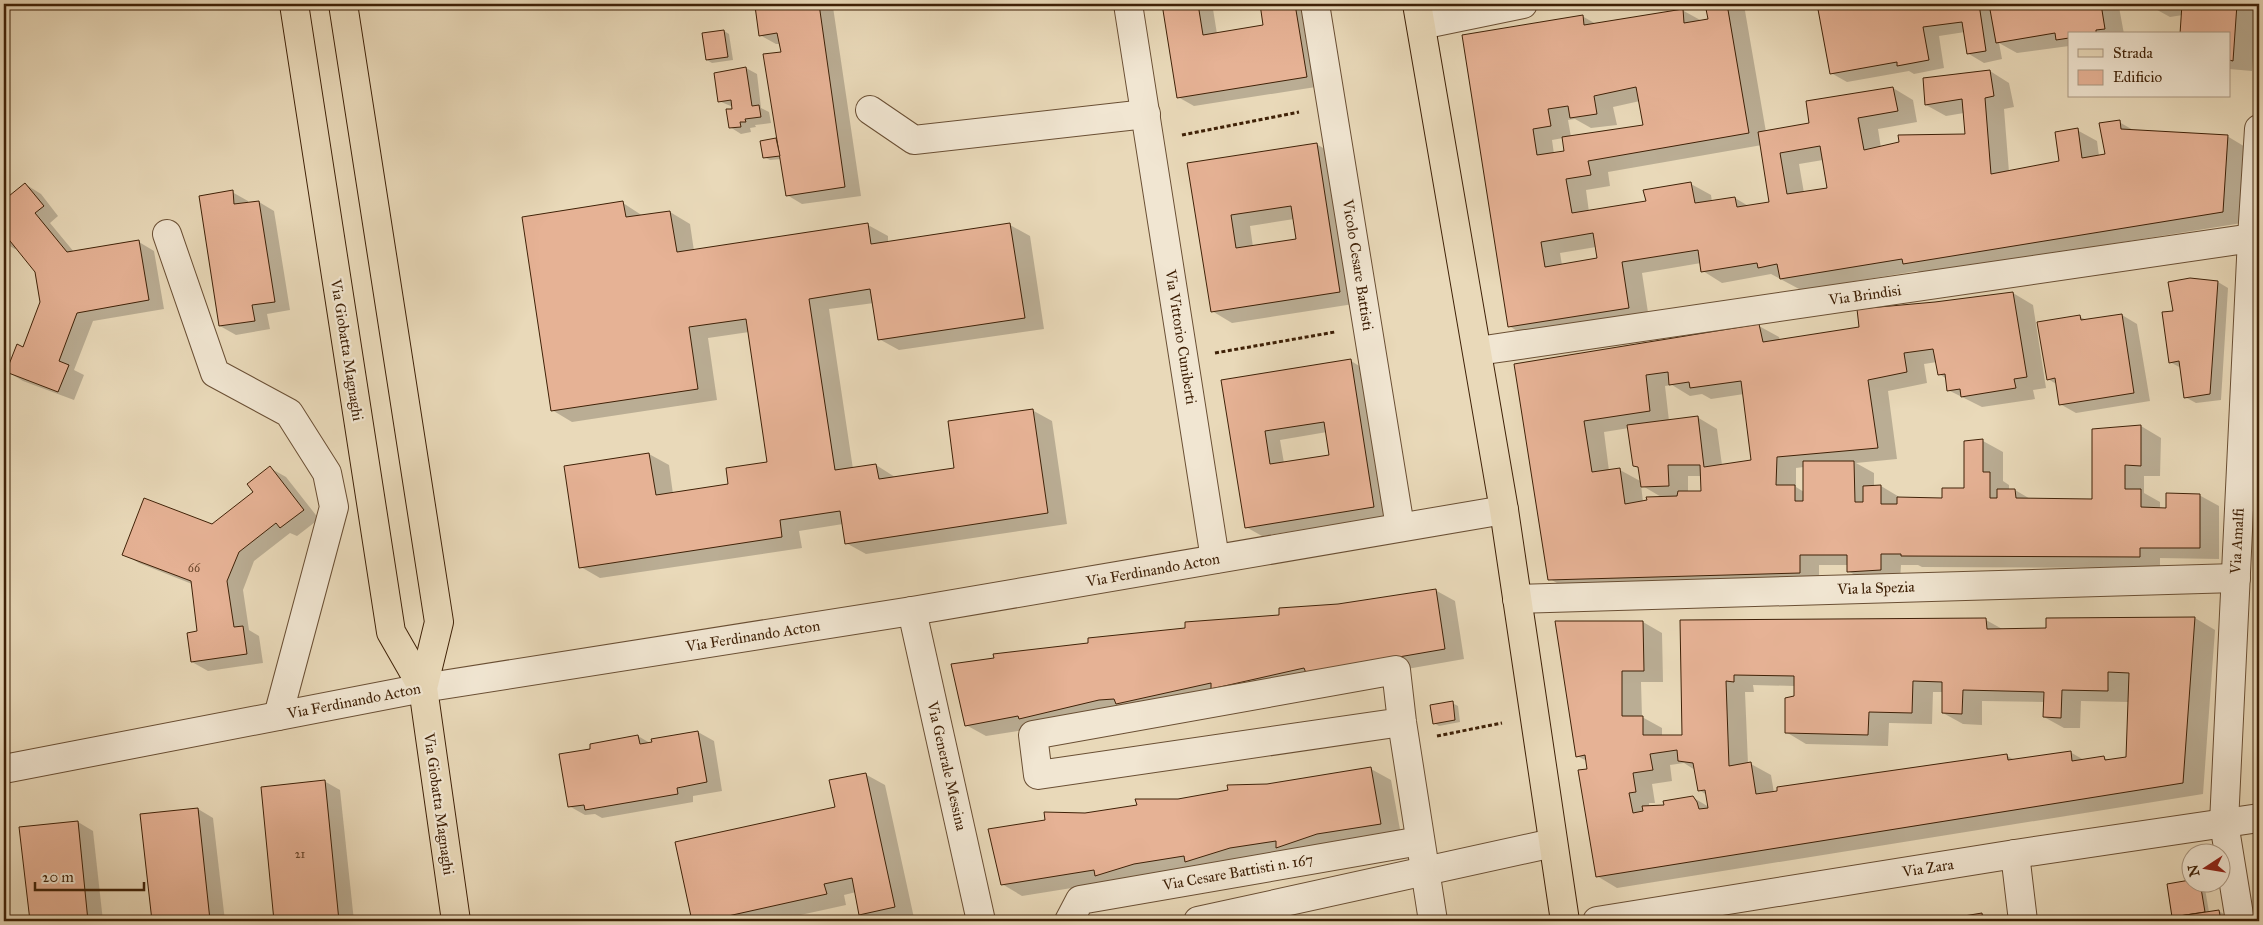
<svg xmlns="http://www.w3.org/2000/svg" width="2263" height="925" viewBox="0 0 2263 925" font-family="'IM FELL Great Primer',serif">
<style>
.shadow{fill:#0003;fill-rule:evenodd}
.building{fill:#e6b295;stroke:#3f2107;fill-rule:evenodd}
.lines{fill:none;stroke-linecap:round;stroke-linejoin:round}
.minor-casing{stroke:#6a4f34;stroke-width:30}
.major-casing{stroke:#3f2107;stroke-width:30}
.path{stroke:#3f2107;stroke-width:3;stroke-dasharray:4 2.5;stroke-linecap:butt}
.minor{stroke:#f1e6d2;stroke-width:28}
.major{stroke:#e9d9b9;stroke-width:28}
.labels{text-anchor:middle;dominant-baseline:central;stroke-width:4.5;stroke-linejoin:round;paint-order:stroke}
.number-label{font-size:12px;fill:#69452a}
.street-label{font-size:15px;fill:#3f2107;stroke:#f1e6d2}
</style>
<rect width="100%" height="100%" fill="#e9d9b9"/>
<filter id="stains"><feTurbulence type="fractalNoise" baseFrequency=".004" numOctaves="4"/><feColorMatrix values="0 0 0 0 .2 0 0 0 0 .09 0 0 0 0 .02 0 0 0 .5 -.17"/></filter>
<radialGradient id="worn" r=".72"><stop offset=".6" stop-color="#630" stop-opacity="0"/><stop offset="1" stop-color="#630" stop-opacity=".3"/></radialGradient>
<g class="shadow">
<polygon points="777,4 828,4 833,7 861,196 802,204 787,195 781,159 770,160 764,157 776,140 778,141 782,53 780,44 776,44 760,35 756,7"/>
<polygon points="1163,4 1244,4 1213,9 1217,34 1265,26 1261,4 1309,4 1322,86 1194,106 1178,97"/>
<path d="M 1707,4 L 1744,5 L 1766,132 L 1811,124 L 1893,88 L 1913,100 L 1917,122 L 1878,129 L 1881,148 L 1966,135 L 1964,113 L 1946,116 L 1926,105 L 1990,71 L 2009,83 L 2014,107 L 2004,109 L 2009,172 L 2061,162 L 2077,130 L 2097,141 L 2099,156 L 2106,155 L 2119,122 L 2135,131 L 2227,136 L 2247,148 L 2242,223 L 1924,274 L 1917,271 L 1801,290 L 1771,274 L 1722,283 L 1703,271 L 1701,263 L 1642,273 L 1649,319 L 1529,338 L 1509,326 L 1463,36 L 1582,16 L 1596,24 L 1682,10 L 1702,21 L 1710,20 ZM 1640,101 L 1644,126 L 1571,137 L 1568,120 L 1575,119 L 1591,128 L 1617,125 L 1613,107 ZM 1563,138 L 1565,152 L 1554,154 L 1552,140 ZM 1762,145 L 1771,203 L 1750,207 L 1735,198 L 1712,202 L 1711,195 L 1691,184 L 1647,202 L 1589,212 L 1586,190 L 1610,186 L 1608,172 ZM 1823,160 L 1828,189 L 1804,193 L 1799,164 ZM 1596,247 L 1598,259 L 1562,265 L 1560,253 Z"/>
<polygon points="1819,4 2142,4 2119,7 2124,34 2069,34 2069,46 2017,53 1999,43 2002,59 1984,63 1969,54 1965,32 1939,36 1944,68 1914,74 1909,71 1847,82 1831,73"/>
<polygon points="2149,4 2257,4 2252,71 2229,69 2229,34 2183,15 2170,17 2150,6"/>
<polygon points="724,31 729,34 733,60 712,63 707,60"/>
<polygon points="746,68 757,74 761,108 769,112 771,123 755,125 756,127 750,128 751,132 741,134 730,127 733,107 719,101 715,74"/>
<path d="M 1316,144 L 1336,155 L 1360,303 L 1232,323 L 1212,311 L 1188,164 ZM 1294,219 L 1297,240 L 1253,247 L 1250,226 Z"/>
<polygon points="25,184 41,194 58,216 50,223 74,252 139,242 154,251 164,309 93,321 74,370 84,375 74,400 23,381 8,372 24,348 42,302 37,272 17,248 15,249 4,243 4,202"/>
<polygon points="232,192 248,201 248,204 259,202 274,211 290,310 267,314 270,329 236,335 220,326"/>
<polygon points="623,203 643,216 670,212 690,224 694,251 868,225 888,236 888,243 1010,225 1030,236 1044,329 899,350 879,339 874,303 829,309 853,469 876,465 895,477 956,469 1032,410 1052,421 1067,524 866,554 846,543 843,524 799,531 802,548 600,578 581,567 565,467 649,454 669,465 673,494 730,486 768,463 749,332 708,338 717,400 572,422 552,410"/>
<polygon points="2218,282 2228,288 2221,400 2196,403 2185,397 2181,368 2170,362 2174,312"/>
<path d="M 2013,293 L 2033,305 L 2046,388 L 2033,390 L 2035,399 L 1982,407 L 1948,390 L 1947,379 L 1939,374 L 1937,362 L 1924,364 L 1927,383 L 1888,391 L 1897,459 L 1856,463 L 1874,473 L 1874,486 L 1881,486 L 1901,498 L 1943,500 L 1965,489 L 1983,441 L 2003,452 L 2003,481 L 2009,485 L 2009,490 L 2015,490 L 2032,500 L 2093,500 L 2141,426 L 2161,438 L 2160,476 L 2144,476 L 2144,493 L 2160,502 L 2160,509 L 2167,509 L 2199,495 L 2219,506 L 2219,559 L 2160,558 L 2160,568 L 1922,567 L 1918,565 L 1901,565 L 1900,581 L 1868,582 L 1848,571 L 1848,565 L 1819,565 L 1819,583 L 1569,590 L 1550,579 L 1515,365 L 1759,326 L 1779,337 L 1780,341 L 1861,328 L 1935,304 ZM 1672,385 L 1690,396 L 1702,394 L 1711,399 L 1744,394 L 1753,461 L 1722,465 L 1717,429 L 1697,417 L 1669,421 L 1665,386 ZM 1629,428 L 1634,465 L 1639,468 L 1642,482 L 1620,470 L 1609,471 L 1604,432 ZM 1804,467 L 1804,492 L 1796,487 L 1796,468 ZM 1688,476 L 1702,476 L 1702,492 L 1688,492 ZM 1641,485 L 1663,498 L 1643,502 Z"/>
<polygon points="2122,315 2137,324 2150,401 2076,413 2060,404 2058,385 2048,379 2080,317 2087,320"/>
<path d="M 1351,361 L 1366,370 L 1390,516 L 1262,536 L 1246,527 L 1223,381 ZM 1327,432 L 1331,456 L 1284,463 L 1280,440 Z"/>
<polygon points="270,468 286,477 319,519 297,536 290,533 254,561 243,590 249,630 259,636 263,663 208,671 192,662 199,632 192,584 139,563 124,554 213,526 255,492"/>
<polygon points="1435,590 1455,601 1464,659 1327,683 986,736 966,725 1089,644 1281,616"/>
<path d="M 2195,618 L 2215,630 L 2203,794 L 1617,888 L 1597,876 L 1588,770 L 1587,761 L 1577,756 L 1643,622 L 1662,633 L 1663,682 L 1641,682 L 1642,717 L 1662,728 L 1662,736 L 1683,736 L 1682,621 L 1986,620 L 2004,630 L 2048,629 ZM 1753,685 L 1795,686 L 1795,697 L 1786,732 L 1806,744 L 1888,746 L 1889,723 L 1932,724 L 1933,692 L 1943,692 L 1943,713 L 1963,724 L 1982,725 L 1982,701 L 2045,702 L 2044,717 L 2064,728 L 2080,728 L 2081,701 L 2129,702 L 2127,758 L 2110,761 L 2104,758 L 2084,760 L 2070,752 L 2015,760 L 2007,756 L 1774,793 L 1771,775 L 1751,764 L 1748,764 L 1745,692 L 1754,692 ZM 1684,763 L 1695,770 L 1699,790 L 1707,795 L 1709,807 L 1692,797 L 1666,806 L 1649,807 L 1649,803 L 1655,803 L 1652,784 L 1672,781 L 1670,765 Z"/>
<polygon points="1452,703 1458,706 1460,722 1439,726 1434,723"/>
<polygon points="698,732 714,741 722,791 693,796 693,802 602,818 595,814 585,815 569,806 638,736 650,743"/>
<polygon points="1371,769 1391,780 1401,835 1022,896 1002,884 1085,815"/>
<polygon points="865,774 885,785 914,918 901,921 872,921 861,914 856,892 844,895 846,905 773,921 693,921 676,843 836,808"/>
<polygon points="324,781 340,790 354,921 276,921 262,788"/>
<polygon points="198,809 213,818 225,921 153,921 141,815"/>
<polygon points="78,822 93,831 103,921 31,921 21,829"/>
<polygon points="2190,881 2204,883 2209,912 2219,911 2235,921 2162,921 2176,917 2173,916 2169,885"/>
<polygon points="1982,914 1994,921 1924,921 1940,919 1943,921"/>
</g>
<g class="building">
<polygon points="768,4 819,4 845,187 786,196 763,54 781,52 777,33 759,36 755,6"/>
<polygon points="1162,4 1198,4 1203,35 1263,25 1260,4 1295,4 1307,77 1177,98"/>
<path d="M 1705,4 L 1727,4 L 1749,133 L 1588,161 L 1591,175 L 1566,179 L 1572,213 L 1646,201 L 1643,190 L 1691,182 L 1695,203 L 1735,197 L 1737,207 L 1769,202 L 1758,132 L 1809,123 L 1806,101 L 1893,87 L 1898,111 L 1858,118 L 1864,150 L 1899,142 L 1898,135 L 1965,134 L 1962,99 L 1925,105 L 1923,78 L 1990,70 L 1994,96 L 1985,98 L 1991,174 L 2059,161 L 2055,132 L 2078,128 L 2082,158 L 2105,154 L 2099,123 L 2120,120 L 2121,129 L 2228,135 L 2223,212 L 1903,264 L 1902,259 L 1780,279 L 1777,264 L 1758,268 L 1757,263 L 1701,272 L 1698,250 L 1622,262 L 1629,308 L 1508,327 L 1462,35 L 1583,15 L 1584,25 L 1683,9 L 1684,23 L 1708,19 ZM 1636,87 L 1643,125 L 1562,137 L 1564,151 L 1537,155 L 1533,129 L 1551,126 L 1548,109 L 1568,106 L 1570,118 L 1597,114 L 1594,96 ZM 1820,146 L 1827,188 L 1787,194 L 1780,153 ZM 1593,233 L 1597,258 L 1545,267 L 1541,242 Z"/>
<polygon points="1817,4 1979,4 1986,51 1967,54 1962,22 1923,27 1929,60 1897,66 1897,62 1830,74"/>
<polygon points="1989,4 2101,4 2105,29 2096,30 2096,33 2092,34 2069,34 2069,38 2056,40 2055,33 1996,43"/>
<polygon points="2182,4 2237,4 2233,61 2229,60 2229,34 2180,34"/>
<polygon points="724,30 728,57 706,60 702,33"/>
<polygon points="746,67 752,106 759,105 761,117 745,119 746,122 740,122 741,127 729,128 726,109 732,109 731,100 718,102 714,73"/>
<polygon points="776,138 780,156 763,158 760,141"/>
<path d="M 1317,143 L 1340,292 L 1211,312 L 1187,163 ZM 1291,206 L 1296,239 L 1236,248 L 1231,215 Z"/>
<polygon points="25,183 44,206 35,213 67,252 139,240 149,300 77,313 59,361 69,365 58,392 6,372 17,344 23,347 40,302 35,272 6,236 4,237 4,200"/>
<polygon points="233,190 234,204 259,201 275,302 252,305 255,321 219,326 199,196"/>
<polygon points="623,201 626,217 670,211 677,252 868,223 871,244 1010,223 1025,318 878,340 870,289 809,299 835,470 876,464 879,479 954,468 948,421 1033,409 1048,513 845,544 840,511 780,520 782,537 579,568 564,466 649,453 656,495 728,484 726,468 767,462 746,319 689,327 698,389 551,411 522,217"/>
<polygon points="2190,278 2218,281 2210,394 2184,398 2179,361 2169,363 2162,312 2173,311 2168,282"/>
<path d="M 2013,292 L 2027,377 L 2014,379 L 2016,388 L 1961,397 L 1960,389 L 1947,391 L 1945,374 L 1938,375 L 1933,349 L 1904,353 L 1907,372 L 1868,380 L 1878,448 L 1777,457 L 1776,485 L 1795,485 L 1795,501 L 1803,501 L 1803,461 L 1854,461 L 1855,502 L 1863,502 L 1863,486 L 1881,485 L 1881,504 L 1897,504 L 1897,497 L 1942,498 L 1942,488 L 1964,488 L 1964,441 L 1983,439 L 1983,472 L 1990,472 L 1990,498 L 1997,498 L 1997,489 L 2015,489 L 2016,498 L 2092,499 L 2092,429 L 2141,425 L 2141,466 L 2125,465 L 2125,489 L 2141,489 L 2141,507 L 2166,508 L 2166,493 L 2200,494 L 2200,548 L 2140,548 L 2140,557 L 1901,556 L 1901,554 L 1881,554 L 1881,570 L 1847,572 L 1847,555 L 1800,555 L 1800,573 L 1548,580 L 1514,364 L 1759,324 L 1763,342 L 1859,327 L 1857,309 L 1935,302 ZM 1668,372 L 1669,385 L 1689,382 L 1690,388 L 1741,381 L 1751,460 L 1704,467 L 1698,416 L 1627,425 L 1633,466 L 1638,467 L 1641,487 L 1669,486 L 1668,465 L 1700,465 L 1701,491 L 1678,491 L 1677,496 L 1646,497 L 1647,500 L 1625,504 L 1620,468 L 1592,472 L 1584,421 L 1650,411 L 1646,375 Z"/>
<polygon points="2122,314 2134,393 2059,405 2055,378 2047,380 2037,322 2080,315 2081,320"/>
<path d="M 1351,359 L 1374,507 L 1245,528 L 1221,380 ZM 1324,422 L 1329,455 L 1270,464 L 1265,431 Z"/>
<polygon points="270,466 304,510 280,528 276,523 239,552 227,581 234,627 243,626 247,654 191,662 187,633 197,631 191,581 122,555 144,498 212,524 253,492 247,484"/>
<polygon points="1436,589 1445,649 1306,673 1304,668 1211,689 1211,683 1116,704 1114,699 1099,700 1019,719 1018,716 965,726 951,664 994,658 993,654 1088,643 1088,638 1185,628 1185,622 1279,615 1279,608 1338,604"/>
<path d="M 2195,617 L 2183,783 L 1596,877 L 1578,770 L 1587,769 L 1585,755 L 1576,757 L 1555,621 L 1643,621 L 1644,671 L 1622,671 L 1622,716 L 1643,716 L 1643,735 L 1682,735 L 1680,620 L 1986,618 L 1987,629 L 2046,628 L 2046,618 ZM 2108,672 L 2129,673 L 2126,757 L 2105,760 L 2104,756 L 2072,761 L 2071,751 L 2008,760 L 2007,754 L 1777,787 L 1777,791 L 1756,794 L 1751,762 L 1729,766 L 1726,681 L 1734,682 L 1734,675 L 1794,676 L 1794,696 L 1785,698 L 1785,733 L 1868,735 L 1869,712 L 1912,713 L 1913,681 L 1942,682 L 1942,713 L 1962,714 L 1963,690 L 2044,692 L 2043,717 L 2061,718 L 2062,690 L 2108,691 ZM 1677,750 L 1678,761 L 1693,763 L 1698,791 L 1705,790 L 1708,808 L 1699,809 L 1697,802 L 1693,796 L 1663,801 L 1664,805 L 1642,806 L 1643,811 L 1633,813 L 1629,793 L 1636,792 L 1633,773 L 1653,770 L 1650,754 Z"/>
<polygon points="1453,701 1455,720 1433,724 1430,705"/>
<polygon points="698,731 707,782 677,788 678,794 585,810 584,805 568,807 559,754 590,749 590,744 638,735 640,744 652,742 651,739"/>
<polygon points="1371,767 1381,824 1317,834 1276,848 1276,841 1230,848 1185,862 1184,856 1134,864 1095,876 1094,870 1001,885 988,829 1045,820 1044,812 1085,813 1137,805 1135,799 1178,799 1228,790 1227,785 1267,784"/>
<polygon points="866,773 895,907 859,915 852,878 824,884 827,894 728,916 729,921 692,921 675,842 835,807 829,780"/>
<polygon points="325,780 339,921 274,921 261,787"/>
<polygon points="198,808 210,920 152,921 140,814"/>
<polygon points="78,821 88,921 30,921 19,827"/>
<polygon points="2190,880 2190,882 2200,882 2205,912 2172,917 2167,884"/>
<polygon points="2219,910 2221,921 2161,921 2160,919"/>
<polygon points="1982,913 1983,921 1915,921 1940,917 1940,920"/>
</g>
<g class="lines">
<g class="minor-casing">
<g id="minor">
<polyline points="1128,4 1215,559"/>
<polyline points="1315,4 1400,527"/>
<polyline points="1421,25 1523,4"/>
<polyline points="870,110 914,140 1146,114"/>
<polyline points="167,234 215,373 289,413 327,473 334,507 278,716"/>
<polyline points="1478,351 2252,238"/>
<polyline points="1517,599 2236,578"/>
<polyline points="912,611 981,921"/>
<polyline points="1402,722 1038,775 1033,735 1396,670 1402,722 1433,921"/>
<polyline points="4,769 423,688 912,611 1504,510"/>
<polyline points="2015,854 2023,921"/>
<polyline points="1069,921 1080,900 1420,841"/>
<polyline points="1198,921 1553,843"/>
<polyline points="1597,921 2015,854 2259,818"/>
<polyline points="2240,921 2224,823 2252,238 2259,129"/>
</g>
</g>
<g class="major-casing">
<g id="major">
<polyline points="294,4 391,632 423,688"/>
<polyline points="343,4 439,622 423,688 456,921"/>
<polyline points="1417,4 1504,510 1565,921"/>
</g>
</g>
<g class="path">
<polyline points="1182,135 1299,112"/>
<polyline points="1215,353 1335,332"/>
<polyline points="1437,736 1502,723"/>
</g>
<use href="#minor" class="minor"/>
<use href="#major" class="major"/>
</g>
<g class="labels">
<g class="number-label">
<text x="194" y="568">66</text>
<text x="300" y="854">21</text>
</g>
<g class="street-label">
<text transform="translate(1358 265) rotate(81)">Vicolo Cesare Battisti</text>
<text transform="translate(1865 295) rotate(-8)">Via Brindisi</text>
<text transform="translate(1181 337) rotate(81)">Via Vittorio Cuniberti</text>
<text transform="translate(347 350) rotate(81)">Via Giobatta Magnaghi</text>
<text transform="translate(2237 541) rotate(-87)">Via Amalfi</text>
<text transform="translate(1153 570) rotate(-10)">Via Ferdinando Acton</text>
<text transform="translate(1876 588) rotate(-2)">Via la Spezia</text>
<text transform="translate(753 636) rotate(-9)">Via Ferdinando Acton</text>
<text transform="translate(354 701) rotate(-11)">Via Ferdinando Acton</text>
<text transform="translate(947 766) rotate(77)">Via Generale Messina</text>
<text transform="translate(439 804) rotate(82)">Via Giobatta Magnaghi</text>
<text transform="translate(1928 868) rotate(-9)">Via Zara</text>
<text transform="translate(1238 872) rotate(-10)">Via Cesare Battisti n. 167</text>
</g>
</g>
<rect width="2263" height="925" fill="none" stroke="#e9d9b9" stroke-width="20"/>
<rect x="5" y="5" width="2253" height="915" fill="none" stroke="#3f2107" stroke-width="2.5"/>
<rect x="10" y="10" width="2243" height="905" fill="none" stroke="#3f2107"/>
<rect x="2068" y="32" width="162" height="65" fill="#f1e6d2" stroke="#aa9781"/>
<rect x="2078" y="49" width="25" height="8" fill="#e9d9b9" stroke="#aa9781"/>
<text x="2113" y="58" font-size="15" fill="#3f2107">Strada</text>
<rect x="2078" y="70" width="25" height="15" fill="#e6b295" stroke="#aa9781"/>
<text x="2113" y="82" font-size="15" fill="#3f2107">Edificio</text>
<g transform="translate(2206 868) rotate(258)"><circle r="24" fill="#f1e6d2" stroke="#aa9781"/>
<path d="M0-4L9 19L0 12L-9 19Z" fill="#8f2418"/>
<text y="-8" font-size="14" font-weight="bold" text-anchor="middle" fill="#3f2107">N</text>
</g>
<path d="M35 882v8h109v-8" fill="none" stroke="#3f2107" stroke-width="2.5"/>
<text x="42" y="882" font-size="15" fill="#3f2107" stroke="#f1e6d2" stroke-width="4" paint-order="stroke">20 m</text>
<rect width="100%" height="100%" filter="url(#stains)"/>
<rect width="100%" height="100%" fill="url(#worn)"/>
</svg>
